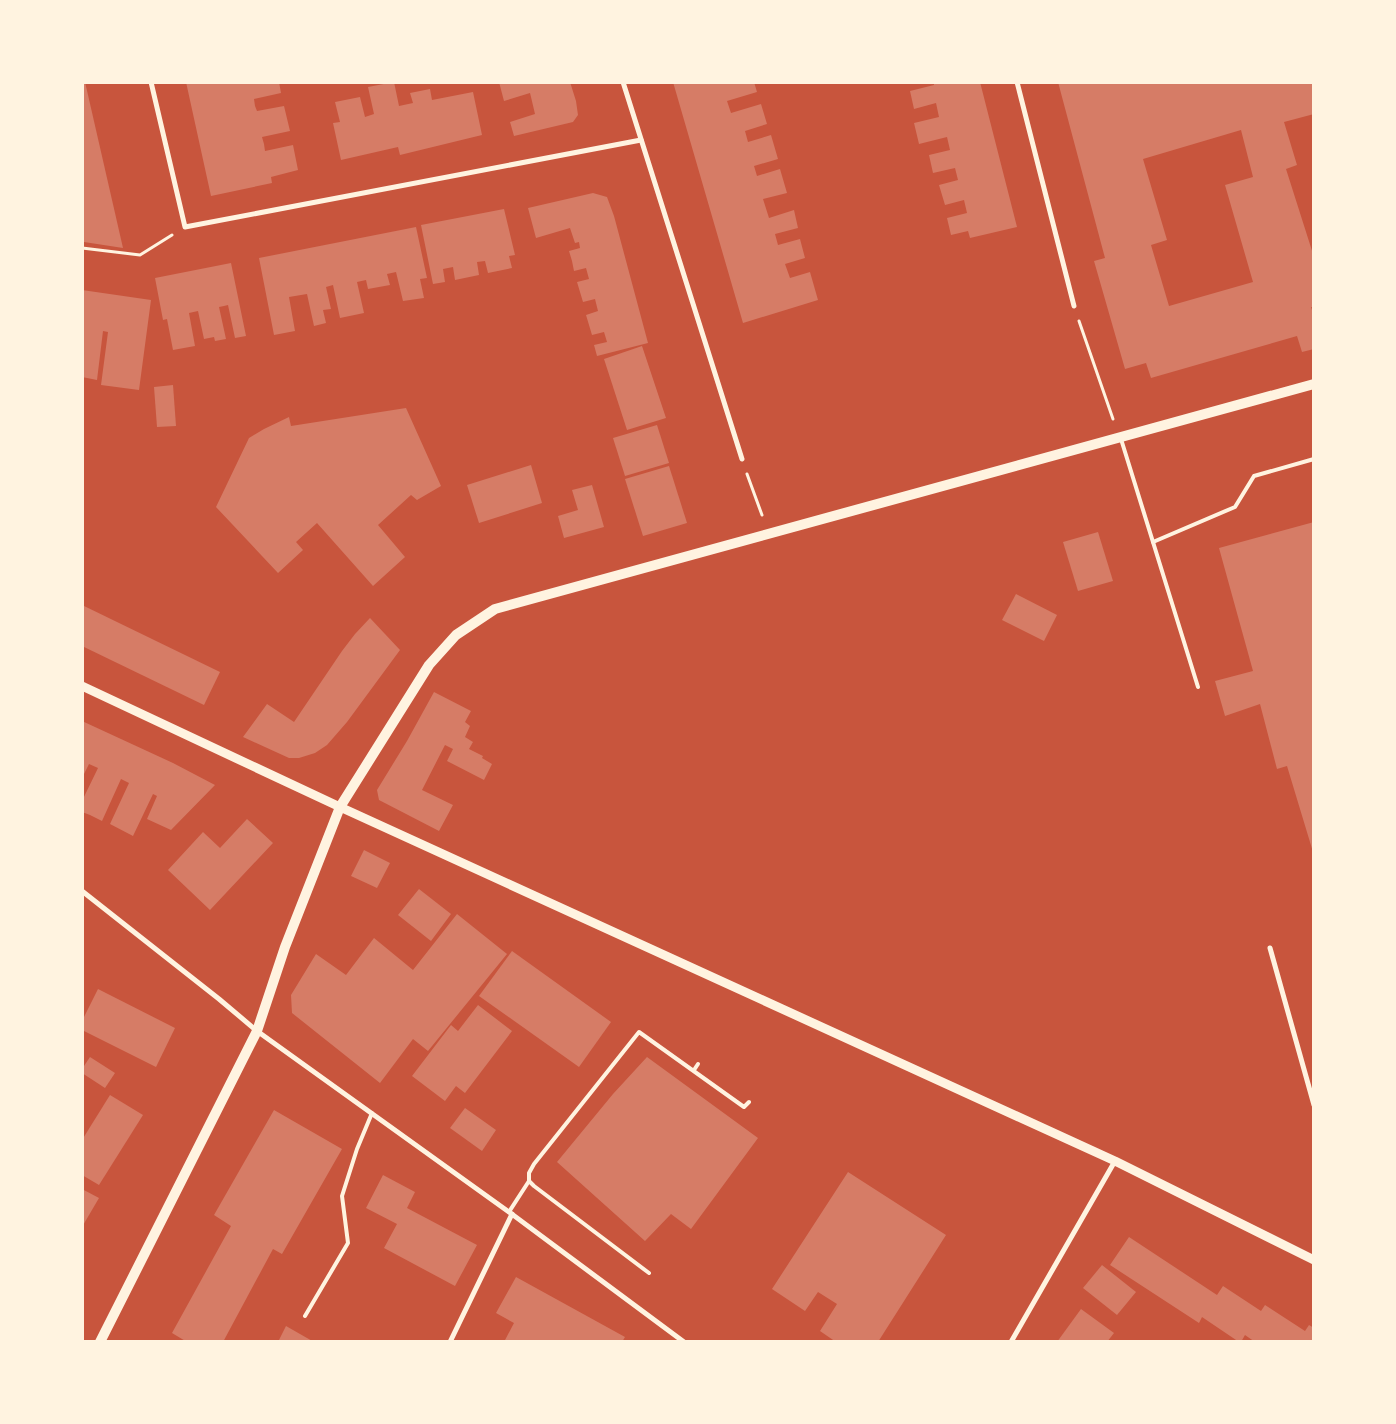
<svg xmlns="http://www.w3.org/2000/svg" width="1396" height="1424" viewBox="0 0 1396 1424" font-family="Helvetica,sans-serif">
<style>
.building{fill:#d67c66;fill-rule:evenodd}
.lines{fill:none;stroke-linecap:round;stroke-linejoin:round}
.path{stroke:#fff3e0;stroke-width:3}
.service{stroke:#fff3e0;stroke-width:4}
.minor{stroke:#fff3e0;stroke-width:5}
.tertiary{stroke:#fff3e0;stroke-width:9}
.secondary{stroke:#fff3e0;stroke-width:10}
</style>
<rect width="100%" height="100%" fill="#c8553d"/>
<g class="building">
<polygon points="82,82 85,82 88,95 123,248 84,242 82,234"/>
<polygon points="186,82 279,82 281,93 254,99 255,106 257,111 284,106 290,131 262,137 264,144 265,151 293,145 298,170 271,177 272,183 211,196"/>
<polygon points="394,82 399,106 413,103 410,93 430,89 432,100 473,92 482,135 400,155 398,147 341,160 333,123 340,122 335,102 360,97 365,117 374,114 368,87"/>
<polygon points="499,82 570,82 576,101 578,115 573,122 514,136 510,122 535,114 531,97 530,93 504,101"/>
<polygon points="673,82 754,82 757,92 727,101 731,113 761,104 767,124 745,131 748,142 771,135 778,159 754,166 757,176 780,169 787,193 763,199 769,218 794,210 798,228 775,234 778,245 800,239 805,258 785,264 790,278 810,272 818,300 743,323"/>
<polygon points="934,82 980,82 1017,227 970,238 968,231 951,235 947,218 967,213 964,200 945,205 939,185 958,180 955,168 933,173 929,155 950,150 947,137 919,144 914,123 939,117 936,103 914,109 910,91 934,85"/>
<path d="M 1058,82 L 1314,82 L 1314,114 L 1284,122 L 1297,165 L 1286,169 L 1314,257 L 1314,307 L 1311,307 L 1314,316 L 1314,349 L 1302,352 L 1297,336 L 1151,378 L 1146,363 L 1125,369 L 1094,261 L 1105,258 ZM 1241,130 L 1253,177 L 1225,185 L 1253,282 L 1169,306 L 1151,245 L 1167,240 L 1143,159 Z"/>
<polygon points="593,193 607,197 614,216 648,343 597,356 594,345 607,342 604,332 592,335 586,315 598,311 595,299 583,302 577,282 589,279 586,268 574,271 572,261 569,251 580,248 579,242 575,243 570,228 536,238 528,208"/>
<polygon points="504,209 515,255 509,256 512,268 488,273 485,261 477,262 479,275 455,280 453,267 443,269 445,282 433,284 421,225"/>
<polygon points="416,227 427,278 420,279 424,298 403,301 396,272 387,274 390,285 368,289 366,280 357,282 364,313 340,318 333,285 326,287 331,309 323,310 326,323 314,326 307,294 289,297 295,331 274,335 259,258"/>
<polygon points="231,263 246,336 235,338 228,305 224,306 219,307 226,339 215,341 214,337 204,339 198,311 189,313 195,346 173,350 167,319 163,320 155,278"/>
<polygon points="82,290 151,300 139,390 101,385 108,332 103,331 97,380 82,377"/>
<polygon points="642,346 666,418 627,430 604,359"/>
<polygon points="173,385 176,426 157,427 154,387"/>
<polygon points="406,408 441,486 417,500 411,495 378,525 405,557 373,586 317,523 296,542 303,550 278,573 216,507 249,438 264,429 289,417 291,426"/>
<polygon points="657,425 669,463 625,476 613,438"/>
<polygon points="531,465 542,503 479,523 467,485"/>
<polygon points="669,466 687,523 643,536 625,479"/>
<polygon points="592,485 604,527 564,538 558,516 578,510 572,490"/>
<polygon points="1314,522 1314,852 1313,852 1287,766 1277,769 1260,704 1225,716 1215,681 1253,671 1219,548"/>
<polygon points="1098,532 1113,581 1078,591 1063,542"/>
<polygon points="1016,594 1057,615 1044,641 1002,620"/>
<polygon points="82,605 220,672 204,705 82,646"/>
<polygon points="370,618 400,650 347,722 327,745 315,753 299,758 289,758 243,737 267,704 294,722 342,651 355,634"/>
<polygon points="434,692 471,711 465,722 470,726 465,737 473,742 469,749 483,756 482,758 492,764 484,780 447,761 453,749 445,745 422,790 453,805 439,831 379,800 377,790 407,741"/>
<polygon points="82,721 173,763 215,785 171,830 147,819 157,796 153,794 133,836 110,824 129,783 121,779 102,821 90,815 82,812 82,801 98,768 89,764 82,778"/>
<polygon points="247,819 273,843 210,910 168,870 203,832 220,848"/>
<polygon points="364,850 390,863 377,888 351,876"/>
<polygon points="419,889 451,914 431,941 398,915"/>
<polygon points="457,914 507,954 428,1051 413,1039 380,1083 292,1013 291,995 316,954 346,975 374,938 413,970"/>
<polygon points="512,951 611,1022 579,1067 479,996"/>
<polygon points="98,989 175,1028 156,1067 82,1030 82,1021"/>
<polygon points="478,1005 512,1031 465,1093 456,1086 445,1101 412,1076 451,1025 458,1031"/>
<polygon points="90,1057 115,1073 105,1088 82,1073 82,1069"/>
<polygon points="647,1057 758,1138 691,1229 671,1214 645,1241 557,1162 613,1094"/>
<polygon points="110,1095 143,1115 99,1185 82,1175 82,1140"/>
<polygon points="465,1108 496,1130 482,1151 450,1128"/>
<polygon points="274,1110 342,1149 282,1254 273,1249 223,1342 187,1342 172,1333 231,1226 214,1215"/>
<polygon points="848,1172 946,1235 878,1342 836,1342 820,1331 837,1304 818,1292 805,1311 772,1289"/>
<polygon points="383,1175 415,1192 407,1208 477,1245 455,1286 384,1248 397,1224 366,1208"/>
<polygon points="82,1189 99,1198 82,1227"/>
<polygon points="1129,1237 1217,1295 1223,1286 1261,1311 1265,1305 1305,1331 1309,1325 1314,1328 1314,1342 1255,1342 1245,1335 1241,1342 1239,1342 1202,1317 1199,1323 1110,1265"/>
<polygon points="1102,1265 1136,1292 1117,1315 1083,1288"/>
<polygon points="516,1277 625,1337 622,1342 504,1342 514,1323 496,1313"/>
<polygon points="1081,1309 1114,1333 1107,1342 1057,1342"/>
<polygon points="286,1326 314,1342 278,1342"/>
</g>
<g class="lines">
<g class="path">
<polyline points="82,248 140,255 172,235"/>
<polyline points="1079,321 1113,419"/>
<polyline points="747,474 762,515"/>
</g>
<g class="service">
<polyline points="1121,439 1198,687"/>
<polyline points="1153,542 1235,507 1254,476 1314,459"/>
<polyline points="694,1070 698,1064"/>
<polyline points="509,1212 529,1181"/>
<polyline points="649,1273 534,1186 529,1181 529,1173 534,1164 639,1032 744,1107 749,1102"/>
<polyline points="305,1316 348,1243 342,1196 357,1149 372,1113"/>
</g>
<g class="minor">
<polyline points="151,82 185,227 641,140"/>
<polyline points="623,82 742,459"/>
<polyline points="1017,82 1074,306"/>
<polyline points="82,891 219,999 257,1031 509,1212 684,1342"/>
<polyline points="1270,948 1314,1105"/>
<polyline points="450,1342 512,1214"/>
<polyline points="1011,1342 1115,1161"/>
</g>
<polyline class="tertiary" points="82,686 340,807 1115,1161 1314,1260"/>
<polyline class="secondary" points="100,1342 257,1031 285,947 340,807 429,665 456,635 495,609 1314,384"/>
</g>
<rect width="1396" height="1424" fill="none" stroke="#fff3e0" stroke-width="168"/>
</svg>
